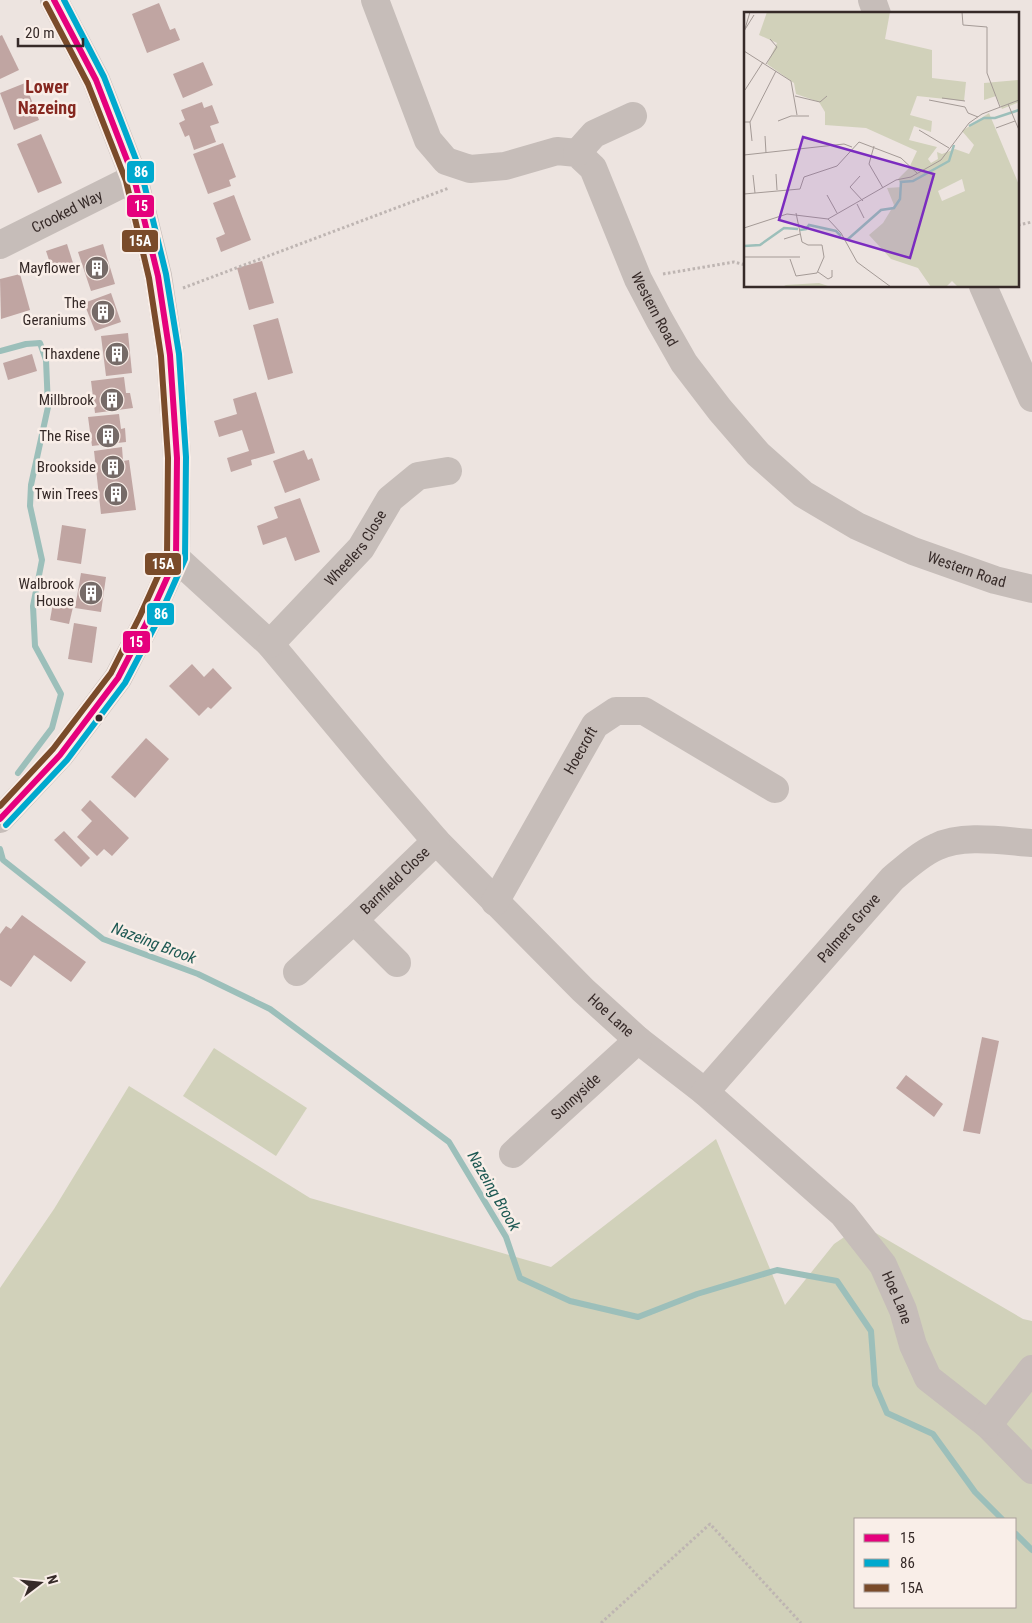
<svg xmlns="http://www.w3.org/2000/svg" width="1032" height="1623" viewBox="0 0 1032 1623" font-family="'Roboto Condensed',sans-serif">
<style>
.green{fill:#d1d1ba;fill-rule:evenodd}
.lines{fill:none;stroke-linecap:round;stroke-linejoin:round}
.stream{stroke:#9cbfba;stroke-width:6}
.building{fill:#c0a5a2}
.path{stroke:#beb5b2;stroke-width:3;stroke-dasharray:2.5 2.5;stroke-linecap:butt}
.minor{stroke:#c6bdb9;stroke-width:28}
.bus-1-casing{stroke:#f9eee8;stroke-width:10}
.bus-2-casing{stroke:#f9eee8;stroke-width:10}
.bus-3-casing{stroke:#f9eee8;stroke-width:10}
.bus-1{stroke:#e5007d;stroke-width:6}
.bus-2{stroke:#00a9ce;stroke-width:6}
.bus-3{stroke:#7a4b2a;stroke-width:6}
.bus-dot{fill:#362a28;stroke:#f9eee8;stroke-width:2}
.labels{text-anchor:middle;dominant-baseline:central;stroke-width:5;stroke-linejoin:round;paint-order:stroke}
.street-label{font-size:15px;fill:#362a28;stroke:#f9eee8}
.poi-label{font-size:15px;fill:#362a28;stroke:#f9eee8;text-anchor:end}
.water-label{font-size:16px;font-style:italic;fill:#1d5852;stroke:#f9eee8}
.quarter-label{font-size:18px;font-weight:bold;fill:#862820;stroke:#f9eee8}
.inset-river{fill:none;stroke:#9cbfba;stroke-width:2.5}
.inset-road{fill:none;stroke:#a49a96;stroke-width:1}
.view{fill:#7b2cbf;fill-opacity:0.15;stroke:#7b2cbf;stroke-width:2.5}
.inset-edge{fill:none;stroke:#362a28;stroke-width:2.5}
.line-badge{stroke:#f9eee8;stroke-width:2}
.badge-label{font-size:14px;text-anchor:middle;font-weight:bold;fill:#fff}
</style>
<rect width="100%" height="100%" fill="#ede4e0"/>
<g class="green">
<polygon points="214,1048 307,1108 276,1156 183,1096"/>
<path d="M 129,1086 L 310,1198 L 551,1267 L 716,1139 L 785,1305 L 834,1244 L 862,1225 L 1023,1319 L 1032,1321 L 1032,1623 L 0,1623 L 0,1288 L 54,1209 ZM 856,1519 L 1016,1519 L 1016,1607 L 856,1607 Z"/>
</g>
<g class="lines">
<g class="stream">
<polyline points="0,351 26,344 40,343 46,360 48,407 31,485 30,506 42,560 33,606 35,646 61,694 52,728 18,773"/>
<polyline points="0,849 3,860 103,939 198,974 270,1009 449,1142 506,1237 520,1278 570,1301 638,1317 697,1294 777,1270 837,1281 871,1331 875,1385 887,1413 933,1434 975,1492 1002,1519"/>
<polyline points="1016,1534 1032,1550"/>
</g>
</g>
<g class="building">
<polygon points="159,3 170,30 175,28 180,40 147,53 132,14"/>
<polygon points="2,35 19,70 0,79 0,36"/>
<polygon points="203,62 213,85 183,98 173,74"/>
<polygon points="25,83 39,120 14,130 0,93"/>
<polygon points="202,102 204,108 212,105 219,123 210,126 216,142 194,150 189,135 185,137 179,123 185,120 181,110"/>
<polygon points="41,134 62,183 38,193 17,144"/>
<polygon points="223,143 236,177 229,180 231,186 208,194 193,154"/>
<polygon points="234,195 251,240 221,252 216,238 225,234 213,203"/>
<polygon points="67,244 74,266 53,272 46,251"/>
<polygon points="103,244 115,284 91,291 78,252"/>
<polygon points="262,261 274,303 249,310 237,268"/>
<polygon points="20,274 30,310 1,319 0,279"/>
<polygon points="111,293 121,322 95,331 84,303"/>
<polygon points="278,318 293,373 268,380 253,325"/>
<polygon points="128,333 132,373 106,376 101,336"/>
<polygon points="32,354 37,371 8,380 3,363"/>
<polygon points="124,377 126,393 130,393 133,408 95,413 91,381"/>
<polygon points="256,392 275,453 251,460 252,465 231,472 227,458 249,451 242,430 219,437 214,421 237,414 233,399"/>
<polygon points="119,414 121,429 125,428 126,442 92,446 88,417"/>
<polygon points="122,447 123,461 129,460 136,510 101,514 94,451"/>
<polygon points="304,450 308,460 312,458 320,480 285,493 273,461"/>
<polygon points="300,498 320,552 295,561 286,537 263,545 257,526 278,518 274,507"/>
<polygon points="62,525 86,529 81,564 57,560"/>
<polygon points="81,573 106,577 101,612 75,608"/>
<polygon points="53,603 73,607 69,624 50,620"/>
<polygon points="74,623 97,627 92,663 68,659"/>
<polygon points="192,664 204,677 213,668 232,688 211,709 208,707 199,716 169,686"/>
<polygon points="146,738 169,759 135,798 111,777"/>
<polygon points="90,800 129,838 112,856 104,849 97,856 77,837 92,821 81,810"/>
<polygon points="64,831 90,858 81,867 54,840"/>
<polygon points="22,915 86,962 71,982 34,955 11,987 0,980 0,934 6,926 11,929"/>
<polygon points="982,1037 999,1041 980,1134 963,1131"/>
<polygon points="906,1075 943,1104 934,1117 896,1088"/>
</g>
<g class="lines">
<g class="path">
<polyline points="1018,225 1032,222"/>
<polyline points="663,274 734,262 746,265"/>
<polyline points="183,288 449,188"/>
<polyline points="601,1623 710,1524 801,1623"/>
</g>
<g class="minor">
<path id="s1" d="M 375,0 L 428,140 L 446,161 L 470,169 L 505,166 L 557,151 L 577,153 L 593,168 L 638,279 L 659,319 L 684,363 L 720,410 L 758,454 L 803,494 L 857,526 L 913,551 L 995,580 L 1032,589"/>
<polyline points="872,0 877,14"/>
<polyline points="577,153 594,134 633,116"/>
<path id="s2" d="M 0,245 L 134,178"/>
<polyline points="983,286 1032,398"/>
<path id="s3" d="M 176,558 L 270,644 L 374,769 L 436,841 L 583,990 L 638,1040 L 705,1092 L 843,1214 L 883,1265 L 903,1310 L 913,1345 L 928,1378 L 988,1425 L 1032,1470"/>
<path id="s4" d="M 270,644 L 361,548 L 390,499 L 418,476 L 448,471"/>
<polyline points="0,819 60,755 118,678 148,620 176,558 177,458 170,355 158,276 134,178 96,80 54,0"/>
<path id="s5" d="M 495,902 L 595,725 L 616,711 L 644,711 L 775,789"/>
<polyline points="354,920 397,963"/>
<path id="s6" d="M 297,972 L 354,920 L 436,841"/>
<path id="s7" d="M 705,1092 L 892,879 C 905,868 920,854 936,847 C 963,834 1003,841 1032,843"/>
<path id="s8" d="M 513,1154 L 638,1040"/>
<polyline points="988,1425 1032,1369"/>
</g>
<g class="bus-1-casing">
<polyline id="bus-1" points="0,819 60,755 118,678 148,620 176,558 177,458 170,355 158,276 134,178 96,80 54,0"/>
</g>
<g class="bus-2-casing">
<polyline id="bus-2" points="6,825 67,760 125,683 156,624 185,559 186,457 179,354 166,274 142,175 104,77 64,0"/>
</g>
<g class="bus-3-casing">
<polyline id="bus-3" points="0,806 53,749 111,673 140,616 167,556 168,458 161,356 149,278 126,181 88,84 46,4"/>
</g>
<use href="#bus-1" class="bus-1"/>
<use href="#bus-2" class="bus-2"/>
<use href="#bus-3" class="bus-3"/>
</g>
<defs>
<g id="building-disc" transform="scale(1.25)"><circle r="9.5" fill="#766b68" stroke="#f9eee8"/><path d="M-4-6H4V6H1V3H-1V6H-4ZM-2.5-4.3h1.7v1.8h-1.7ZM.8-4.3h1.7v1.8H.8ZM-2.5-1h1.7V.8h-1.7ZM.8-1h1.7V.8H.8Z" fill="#fff"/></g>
</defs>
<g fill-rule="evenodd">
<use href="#building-disc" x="97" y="268"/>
<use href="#building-disc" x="103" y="312"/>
<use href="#building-disc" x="117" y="354"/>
<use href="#building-disc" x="112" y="400"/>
<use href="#building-disc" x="108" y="436"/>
<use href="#building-disc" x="113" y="467"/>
<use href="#building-disc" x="116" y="494"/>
<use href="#building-disc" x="91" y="593"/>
</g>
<circle class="bus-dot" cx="99" cy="718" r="4.5"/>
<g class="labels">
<g class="street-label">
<text stroke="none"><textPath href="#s2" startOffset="75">Crooked Way</textPath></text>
<text stroke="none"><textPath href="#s1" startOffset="488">Western Road</textPath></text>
<text stroke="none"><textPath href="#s4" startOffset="129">Wheelers Close</textPath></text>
<text stroke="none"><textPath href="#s1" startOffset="908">Western Road</textPath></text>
<text stroke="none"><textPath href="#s5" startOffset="174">Hoecroft</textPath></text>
<text stroke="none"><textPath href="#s6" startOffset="134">Barnfield Close</textPath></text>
<text stroke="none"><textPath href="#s7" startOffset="218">Palmers Grove</textPath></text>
<text stroke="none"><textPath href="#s3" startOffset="632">Hoe Lane</textPath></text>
<text stroke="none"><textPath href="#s8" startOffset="85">Sunnyside</textPath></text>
<text stroke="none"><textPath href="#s3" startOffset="1038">Hoe Lane</textPath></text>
</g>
<g class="poi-label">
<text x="80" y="268">Mayflower</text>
<text x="86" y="303">The<tspan x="86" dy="17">Geraniums</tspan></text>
<text x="100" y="354">Thaxdene</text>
<text x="94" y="400">Millbrook</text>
<text x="90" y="436">The Rise</text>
<text x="96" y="467">Brookside</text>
<text x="98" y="494">Twin Trees</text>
<text x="74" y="584">Walbrook<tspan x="74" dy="17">House</tspan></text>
</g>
<g class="water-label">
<text transform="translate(154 943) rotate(21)">Nazeing Brook</text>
<text transform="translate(494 1191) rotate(60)">Nazeing Brook</text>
</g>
<g class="quarter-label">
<text x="47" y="86">Lower<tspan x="47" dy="21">Nazeing</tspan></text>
</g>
</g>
<g transform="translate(744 12)">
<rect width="275" height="275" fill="#ede4e0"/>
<path d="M 23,0 L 146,0 L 141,27 L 188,38 L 188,66 L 222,70 L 220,89 L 173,84 L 166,103 L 188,109 L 187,120 L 170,114 L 165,128 L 193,135 L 184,147 L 187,151 L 194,147 L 193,140 L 198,142 L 211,137 L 225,142 L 230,133 L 218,119 L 245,101 L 275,173 L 275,275 L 214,275 L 208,269 L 202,275 L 187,275 L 174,256 L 147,247 L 125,223 L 139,211 L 150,193 L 143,176 L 158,175 L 154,167 L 165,156 L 173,139 L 122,116 L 81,113 L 81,100 L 75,90 L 52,82 L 50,71 L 23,52 L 33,31 L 15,23 ZM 218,167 L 221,179 L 198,189 L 194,179 ZM 275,68 L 275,90 L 258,97 L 252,84 L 240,88 L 240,71 ZM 75,271 L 87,275 L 38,275 L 42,273 Z" fill="#d1d1ba" fill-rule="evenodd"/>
<path class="inset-river" d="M 225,114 L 240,106 L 251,106 L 275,98M 56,218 L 62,217 L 65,213 L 92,219 L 97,224M 103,228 L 137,198 L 150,196 L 156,187 L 157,170 L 169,169 L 205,149 L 210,133M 0,234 L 16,233 L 40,216 L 54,217"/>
<path class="inset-road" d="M 218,0 L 219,13 L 243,15 L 243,61 L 256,95M 0,19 L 10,3M 0,20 L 6,0M 0,39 L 47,69 L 53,103M 22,52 L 33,35 L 26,27M 1,78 L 19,50M 51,84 L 76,90 L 83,84M 198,86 L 221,89M 185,88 L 221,95 L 224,101 L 234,105M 264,92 L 275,118M 34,109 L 47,104 L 65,104M 0,110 L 6,110 L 32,59M 6,110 L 8,129M 252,116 L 271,109M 175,118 L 205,136M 21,124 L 22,141M 130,134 L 125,152 L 139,176M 0,143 L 100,132 L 108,135M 32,162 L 33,178M 9,163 L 11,181M 116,164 L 106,175 L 119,189M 0,182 L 56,177 L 60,165 L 93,154 L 115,130 L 157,146 L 173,161M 83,183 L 93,201M 113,192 L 120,206M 84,207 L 152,168 L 167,165 L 197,148 L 225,111 L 238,102 L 275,88M 0,216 L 43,202 L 84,207 L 97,221 L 113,250 L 147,275M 40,227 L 56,222M 0,245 L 56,245M 46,247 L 52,264 L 73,261 L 80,245 L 78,233 L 64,233 L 58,230 L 52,201M 74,260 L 84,267 L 88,265 L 88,258"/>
<path class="view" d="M 59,125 L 190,162 L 166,246 L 35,208 Z"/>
<rect width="275" height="275" class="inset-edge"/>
</g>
<g class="line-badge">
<rect x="126" y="160" width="29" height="24" rx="5" fill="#00a9ce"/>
<rect x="126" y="194" width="29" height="24" rx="5" fill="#e5007d"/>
<rect x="121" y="229" width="38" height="24" rx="5" fill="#7a4b2a"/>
<rect x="144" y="552" width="38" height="24" rx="5" fill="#7a4b2a"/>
<rect x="146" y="602" width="29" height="24" rx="5" fill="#00a9ce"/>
<rect x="122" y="630" width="29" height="24" rx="5" fill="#e5007d"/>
</g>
<g class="badge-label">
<text x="141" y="177">86</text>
<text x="141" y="211">15</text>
<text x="140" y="246">15A</text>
<text x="163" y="569">15A</text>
<text x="161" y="619">86</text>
<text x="136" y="647">15</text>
</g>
<rect x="854" y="1518" width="162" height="90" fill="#f9eee8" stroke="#aba09b"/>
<rect x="864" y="1534" width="25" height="8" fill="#e5007d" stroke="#aba09b"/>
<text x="900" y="1543" font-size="15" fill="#362a28">15</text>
<rect x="864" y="1559" width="25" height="8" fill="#00a9ce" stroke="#aba09b"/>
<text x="900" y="1568" font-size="15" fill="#362a28">86</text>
<rect x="864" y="1584" width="25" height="8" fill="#7a4b2a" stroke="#aba09b"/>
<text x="900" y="1593" font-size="15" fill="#362a28">15A</text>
<g transform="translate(40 1583) rotate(74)" stroke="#f9eee8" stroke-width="4" paint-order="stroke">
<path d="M0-4L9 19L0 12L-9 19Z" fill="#362a28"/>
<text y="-8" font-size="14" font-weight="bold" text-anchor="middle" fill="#362a28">N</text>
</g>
<path d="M18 38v8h65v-8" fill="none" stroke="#362a28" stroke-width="2.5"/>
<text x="25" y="38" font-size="15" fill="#362a28" stroke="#f9eee8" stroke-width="4" paint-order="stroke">20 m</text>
</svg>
